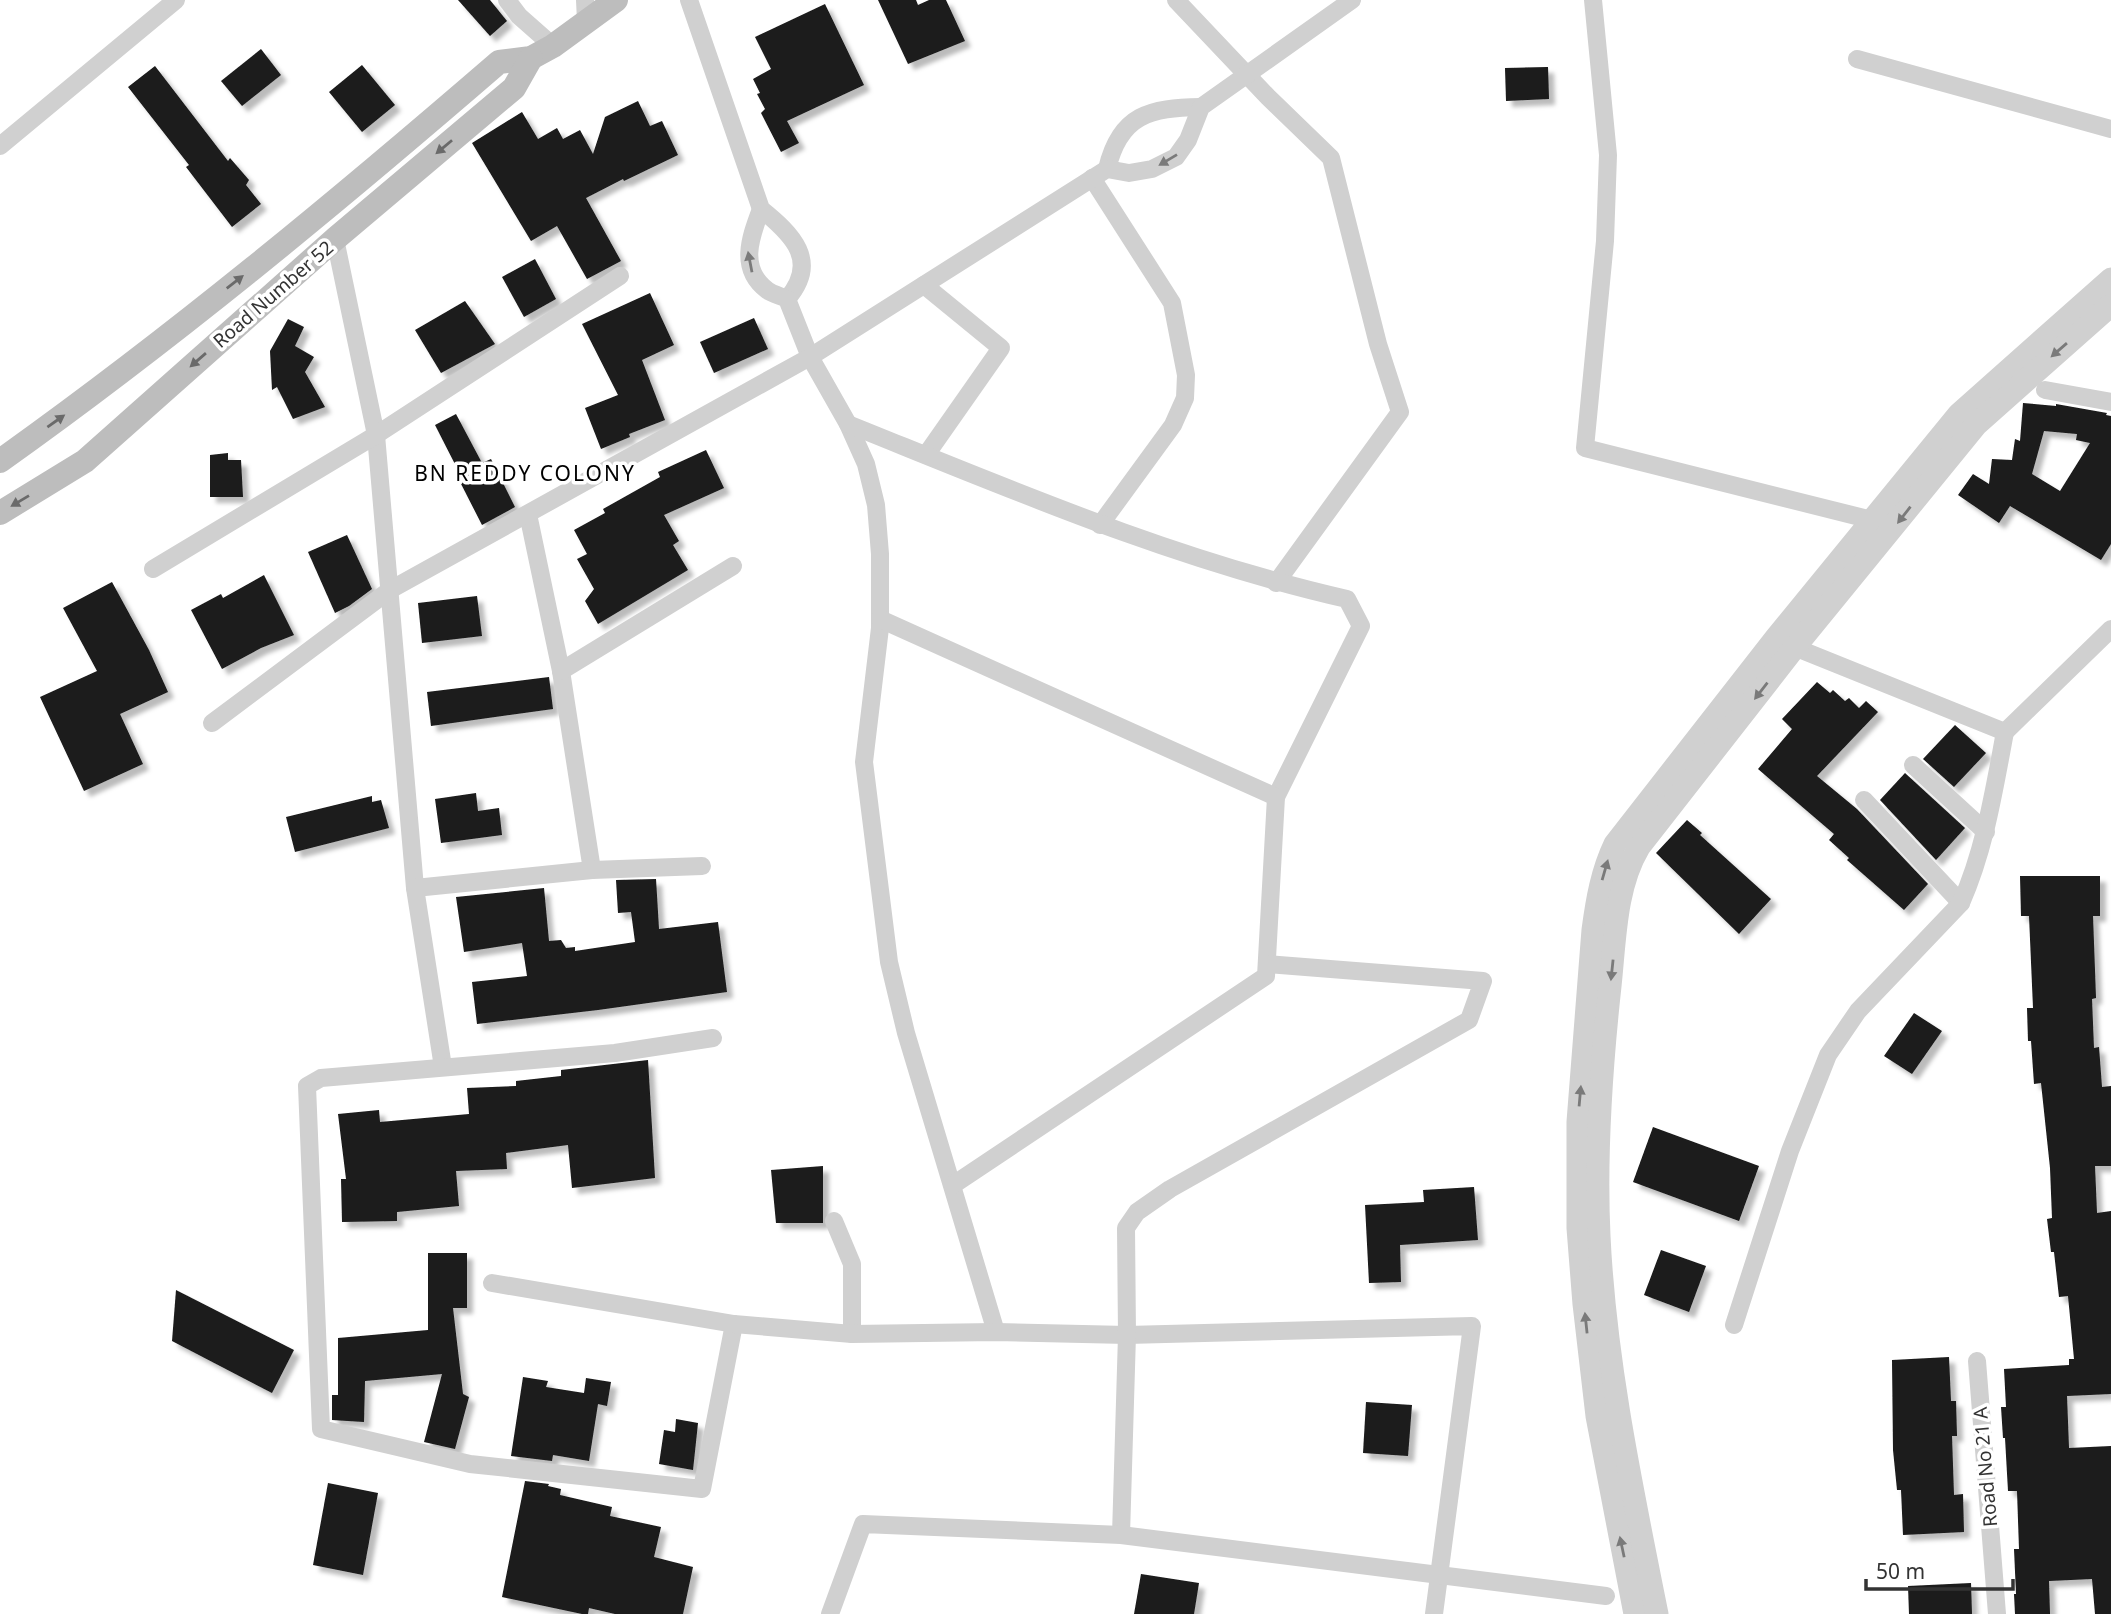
<svg xmlns="http://www.w3.org/2000/svg" width="2111" height="1614" viewBox="0 0 2111 1614" font-family="'Noto Sans',sans-serif">
<style>
.building{fill:#1a1a1a;fill-rule:evenodd;filter:url(#shadow)}
.lines{fill:none;stroke-linecap:round;stroke-linejoin:round}
.minor{stroke:#d0d0d0;stroke-width:18}
.tertiary{stroke:#d0d0d0;stroke-width:23}
.secondary{stroke:#bdbdbd;stroke-width:24}
.oneway{fill:#6a6a6a}
.oneway2{fill:#7a7a7a}
.labels{text-anchor:middle;dominant-baseline:central;stroke-width:7;stroke-linejoin:round;paint-order:stroke}
.street-label{font-size:19px;fill:#333;stroke:#fff}
.neighbourhood-label{font-size:21px;letter-spacing:2px;fill:#000;stroke:#fff}
</style>
<defs>
<filter id="shadow"><feDropShadow dx="6" dy="6" stdDeviation="2" flood-color="#0004"/></filter>
</defs>
<rect width="100%" height="100%" fill="#fff"/>
<g class="building">
<polygon points="458,0 490,0 507,21 490,36"/>
<polygon points="878,0 916,0 918,5 929,0 946,0 965,41 908,64"/>
<polygon points="825,4 864,85 787,121 799,143 781,152 761,113 765,109 757,94 760,93 753,79 771,69 755,37"/>
<polygon points="261,49 281,75 242,106 221,81"/>
<polygon points="362,65 395,105 362,132 329,92"/>
<polygon points="155,66 228,161 230,158 249,180 246,185 261,204 232,227 186,167 189,165 128,87"/>
<polygon points="1548,67 1549,99 1506,101 1505,68"/>
<polygon points="638,101 650,126 662,121 678,155 624,181 623,179 586,198 621,261 587,279 557,226 531,241 472,143 522,112 538,139 557,128 563,139 580,130 593,154 605,117"/>
<polygon points="535,259 556,299 524,317 502,277"/>
<polygon points="650,293 674,345 642,360 665,420 629,434 630,437 601,449 585,408 618,395 582,324"/>
<polygon points="465,301 495,344 441,373 415,330"/>
<polygon points="754,318 768,349 714,373 700,342"/>
<polygon points="288,319 304,327 295,346 314,357 305,372 325,407 293,419 277,387 272,390 270,351"/>
<path d="M 2023,403 L 2056,406 L 2056,404 L 2107,413 L 2106,415 L 2111,416 L 2111,544 L 2101,560 L 2010,506 L 1999,523 L 1958,495 L 1973,474 L 1989,484 L 1992,459 L 2012,460 L 2015,439 L 2020,441 ZM 2044,431 L 2077,434 L 2076,440 L 2090,443 L 2060,491 L 2032,474 Z"/>
<polygon points="456,414 482,463 491,459 515,507 482,525 457,476 460,474 435,425"/>
<polygon points="706,450 724,488 664,515 679,541 673,545 688,570 598,624 585,601 594,589 577,559 587,554 574,530 605,513 603,509 660,477 658,472"/>
<polygon points="228,453 228,460 241,460 243,497 210,497 210,455"/>
<polygon points="347,535 372,589 349,606 335,613 308,552"/>
<polygon points="264,575 294,635 261,648 222,669 191,610 221,594 223,598"/>
<polygon points="112,582 149,650 168,692 120,714 143,764 84,791 40,697 97,671 63,608"/>
<polygon points="477,596 482,636 422,643 418,603"/>
<polygon points="549,677 553,709 431,726 427,692"/>
<polygon points="1817,682 1830,693 1833,690 1845,701 1849,698 1859,708 1866,701 1878,712 1817,776 1857,809 1928,884 1904,910 1847,860 1849,858 1829,840 1834,834 1758,769 1792,729 1782,719"/>
<polygon points="1955,725 1986,753 1954,787 1923,759"/>
<polygon points="1905,773 1965,828 1936,860 1880,800"/>
<polygon points="476,793 478,811 499,808 502,835 441,843 435,799"/>
<polygon points="372,796 372,802 381,800 389,828 295,852 286,817"/>
<polygon points="1687,820 1702,833 1700,835 1771,899 1739,934 1656,853"/>
<polygon points="2020,876 2100,876 2100,916 2093,916 2096,998 2092,999 2094,1048 2099,1047 2102,1087 2111,1086 2111,1166 2095,1166 2097,1213 2111,1211 2111,1394 2067,1396 2069,1448 2111,1446 2111,1614 2095,1614 2092,1579 2049,1581 2050,1614 2015,1614 2014,1594 2016,1594 2014,1549 2019,1549 2017,1491 2008,1491 2005,1438 2003,1438 2001,1407 2006,1407 2004,1369 2069,1365 2069,1359 2074,1359 2068,1296 2059,1297 2054,1252 2051,1252 2047,1219 2052,1218 2050,1168 2041,1083 2034,1084 2031,1041 2028,1041 2027,1008 2033,1008 2029,916 2021,916"/>
<polygon points="656,879 659,929 718,922 727,992 598,1010 477,1024 472,982 527,976 522,943 464,952 456,897 544,888 549,941 561,940 566,948 575,947 575,951 635,942 631,912 618,913 616,880"/>
<polygon points="1914,1013 1942,1031 1912,1074 1884,1056"/>
<polygon points="648,1060 655,1178 572,1188 568,1145 506,1153 507,1169 456,1171 459,1206 397,1212 397,1221 342,1222 341,1179 346,1179 338,1114 379,1110 380,1122 469,1114 467,1088 516,1086 516,1081 561,1076 561,1070"/>
<polygon points="1653,1127 1759,1166 1739,1221 1633,1182"/>
<polygon points="823,1166 823,1223 776,1223 771,1170"/>
<polygon points="1474,1187 1478,1240 1400,1245 1401,1282 1369,1283 1365,1205 1424,1202 1423,1190"/>
<polygon points="1661,1250 1706,1266 1689,1312 1644,1295"/>
<polygon points="428,1253 467,1253 467,1308 453,1308 463,1394 469,1397 455,1449 424,1442 442,1374 365,1381 364,1422 332,1420 332,1395 338,1395 338,1338 428,1330"/>
<polygon points="176,1290 294,1350 272,1393 172,1341"/>
<polygon points="1949,1357 1951,1401 1956,1401 1957,1436 1952,1436 1954,1495 1963,1494 1964,1532 1903,1535 1901,1490 1897,1490 1893,1450 1892,1360"/>
<polygon points="523,1377 548,1381 546,1387 584,1393 586,1378 611,1382 607,1406 598,1404 589,1461 553,1455 552,1461 511,1456"/>
<polygon points="1366,1402 1412,1405 1408,1456 1363,1453"/>
<polygon points="676,1419 698,1423 693,1470 659,1464 664,1430 675,1432"/>
<polygon points="525,1481 549,1484 548,1486 561,1489 560,1495 612,1507 610,1516 661,1527 654,1557 693,1567 683,1614 615,1614 589,1608 588,1614 582,1614 502,1597"/>
<polygon points="328,1483 378,1493 363,1575 313,1565"/>
<polygon points="1141,1574 1199,1583 1194,1614 1134,1614"/>
<polygon points="1971,1583 1972,1614 1909,1614 1908,1586"/>
</g>
<g class="lines">
<g class="minor">
<polyline points="507,0 519,16 553,46"/>
<polyline points="585,0 586,21"/>
<path d="M 689,0 L 761,209 C 792,234 820,261 787,299"/>
<polyline points="1176,0 1268,97 1331,158 1378,344 1400,412 1276,583"/>
<polyline points="1593,0 1608,155 1605,241 1585,448 1872,520"/>
<polyline points="1857,59 2111,129"/>
<polyline points="0,146 176,0"/>
<path d="M 1107,169 C 1120,114 1150,108 1201,107"/>
<polyline points="1092,178 1172,303 1186,375 1185,398 1173,425 1100,525"/>
<path d="M 761,209 C 751,236 738,268 767,290 C 772,294 781,296 787,299 L 810,357 L 848,424 L 866,464 L 876,505 L 880,554 L 880,628 L 864,762 L 889,962 L 906,1033 L 996,1332"/>
<polyline points="335,239 376,435 415,888 443,1067"/>
<polyline points="924,285 1001,348 926,455"/>
<polyline points="2045,390 2111,402"/>
<path d="M 848,424 C 1012,490 1175,560 1347,599 L 1361,626 L 1276,797 L 1266,976 L 953,1185"/>
<polyline points="528,514 561,671 592,870"/>
<polyline points="153,569 376,435 620,276"/>
<polyline points="880,619 1276,797"/>
<polyline points="561,671 733,566"/>
<polyline points="212,723 390,590 810,357 1107,169 1129,173 1152,169 1176,157 1188,140 1201,107 1352,0"/>
<polyline points="2005,732 2111,629"/>
<polyline points="1913,765 1986,832"/>
<polyline points="1864,800 1961,903"/>
<polyline points="415,888 592,870 702,866"/>
<polyline points="713,1038 615,1053 321,1078 307,1086 321,1429 470,1464 702,1489 734,1324"/>
<polyline points="834,1221 852,1264 852,1334"/>
<polyline points="492,1283 734,1324 852,1334 996,1332 1127,1335 1472,1326 1434,1614"/>
<path d="M 1734,1325 L 1790,1151 L 1828,1055 L 1858,1011 L 1961,903 C 1985,849 1994,790 2005,732 L 1784,643"/>
<polyline points="1977,1361 1997,1614"/>
<polyline points="1121,1535 1127,1335 1126,1228 1137,1212 1170,1189 1469,1020 1483,981 1267,964"/>
<polyline points="830,1614 863,1524 1121,1535 1606,1596"/>
</g>
<g class="tertiary">
<path d="M 1635,1614 L 1597,1416 L 1584,1304 L 1578,1228 L 1578,1122 L 1593,930 C 1597,900 1602,871 1615,844 L 1775,639 L 1959,414 L 2111,279"/>
<path d="M 1657,1614 C 1632,1489 1605,1363 1599,1236 C 1595,1152 1601,1069 1610,986 C 1615,940 1615,887 1639,847 L 1795,647 L 1976,425 L 2111,305"/>
</g>
<g class="secondary">
<path d="M 0,461 C 174,337 338,201 499,62 L 531,58 L 553,46 L 616,0"/>
<polyline points="0,513 85,461 335,239 514,88 531,58"/>
</g>
</g>
<defs><path id="oneway-solid" d="M-6-.8H1V-3.2L6.5 0L1 3.2V.8H-6Z" transform="scale(1.75)"/></defs>
<g class="oneway">
<use href="#oneway-solid" transform="translate(444 147) rotate(140)"/>
<use href="#oneway-solid" transform="translate(235 282) rotate(-38)"/>
<use href="#oneway-solid" transform="translate(198 360) rotate(139)"/>
<use href="#oneway-solid" transform="translate(56 421) rotate(-35)"/>
<use href="#oneway-solid" transform="translate(20 501) rotate(149)"/>
</g>
<g class="oneway2">
<use href="#oneway-solid" transform="translate(1168 160) rotate(149)"/>
<use href="#oneway-solid" transform="translate(750 262) rotate(-101)"/>
<use href="#oneway-solid" transform="translate(2059 350) rotate(139)"/>
<use href="#oneway-solid" transform="translate(1904 515) rotate(128)"/>
<use href="#oneway-solid" transform="translate(1761 691) rotate(128)"/>
<use href="#oneway-solid" transform="translate(1605 870) rotate(-74)"/>
<use href="#oneway-solid" transform="translate(1612 970) rotate(96)"/>
<use href="#oneway-solid" transform="translate(1580 1096) rotate(-85)"/>
<use href="#oneway-solid" transform="translate(1586 1323) rotate(-96)"/>
<use href="#oneway-solid" transform="translate(1622 1547) rotate(-102)"/>
</g>
<g class="labels">
<g class="street-label">
<text transform="translate(273 294) rotate(-41)">Road Number 52</text>
<text transform="translate(1985 1467) rotate(-95)">Road No 21 A</text>
</g>
<g class="neighbourhood-label">
<text x="525" y="473">BN REDDY COLONY</text>
</g>
</g>
<path d="M1866 1579v10h147v-10" fill="none" stroke="#333333" stroke-width="3.5"/>
<text x="1876" y="1579" font-size="21" fill="#333333" stroke="#ffffff" stroke-width="5" paint-order="stroke">50 m</text>
</svg>
